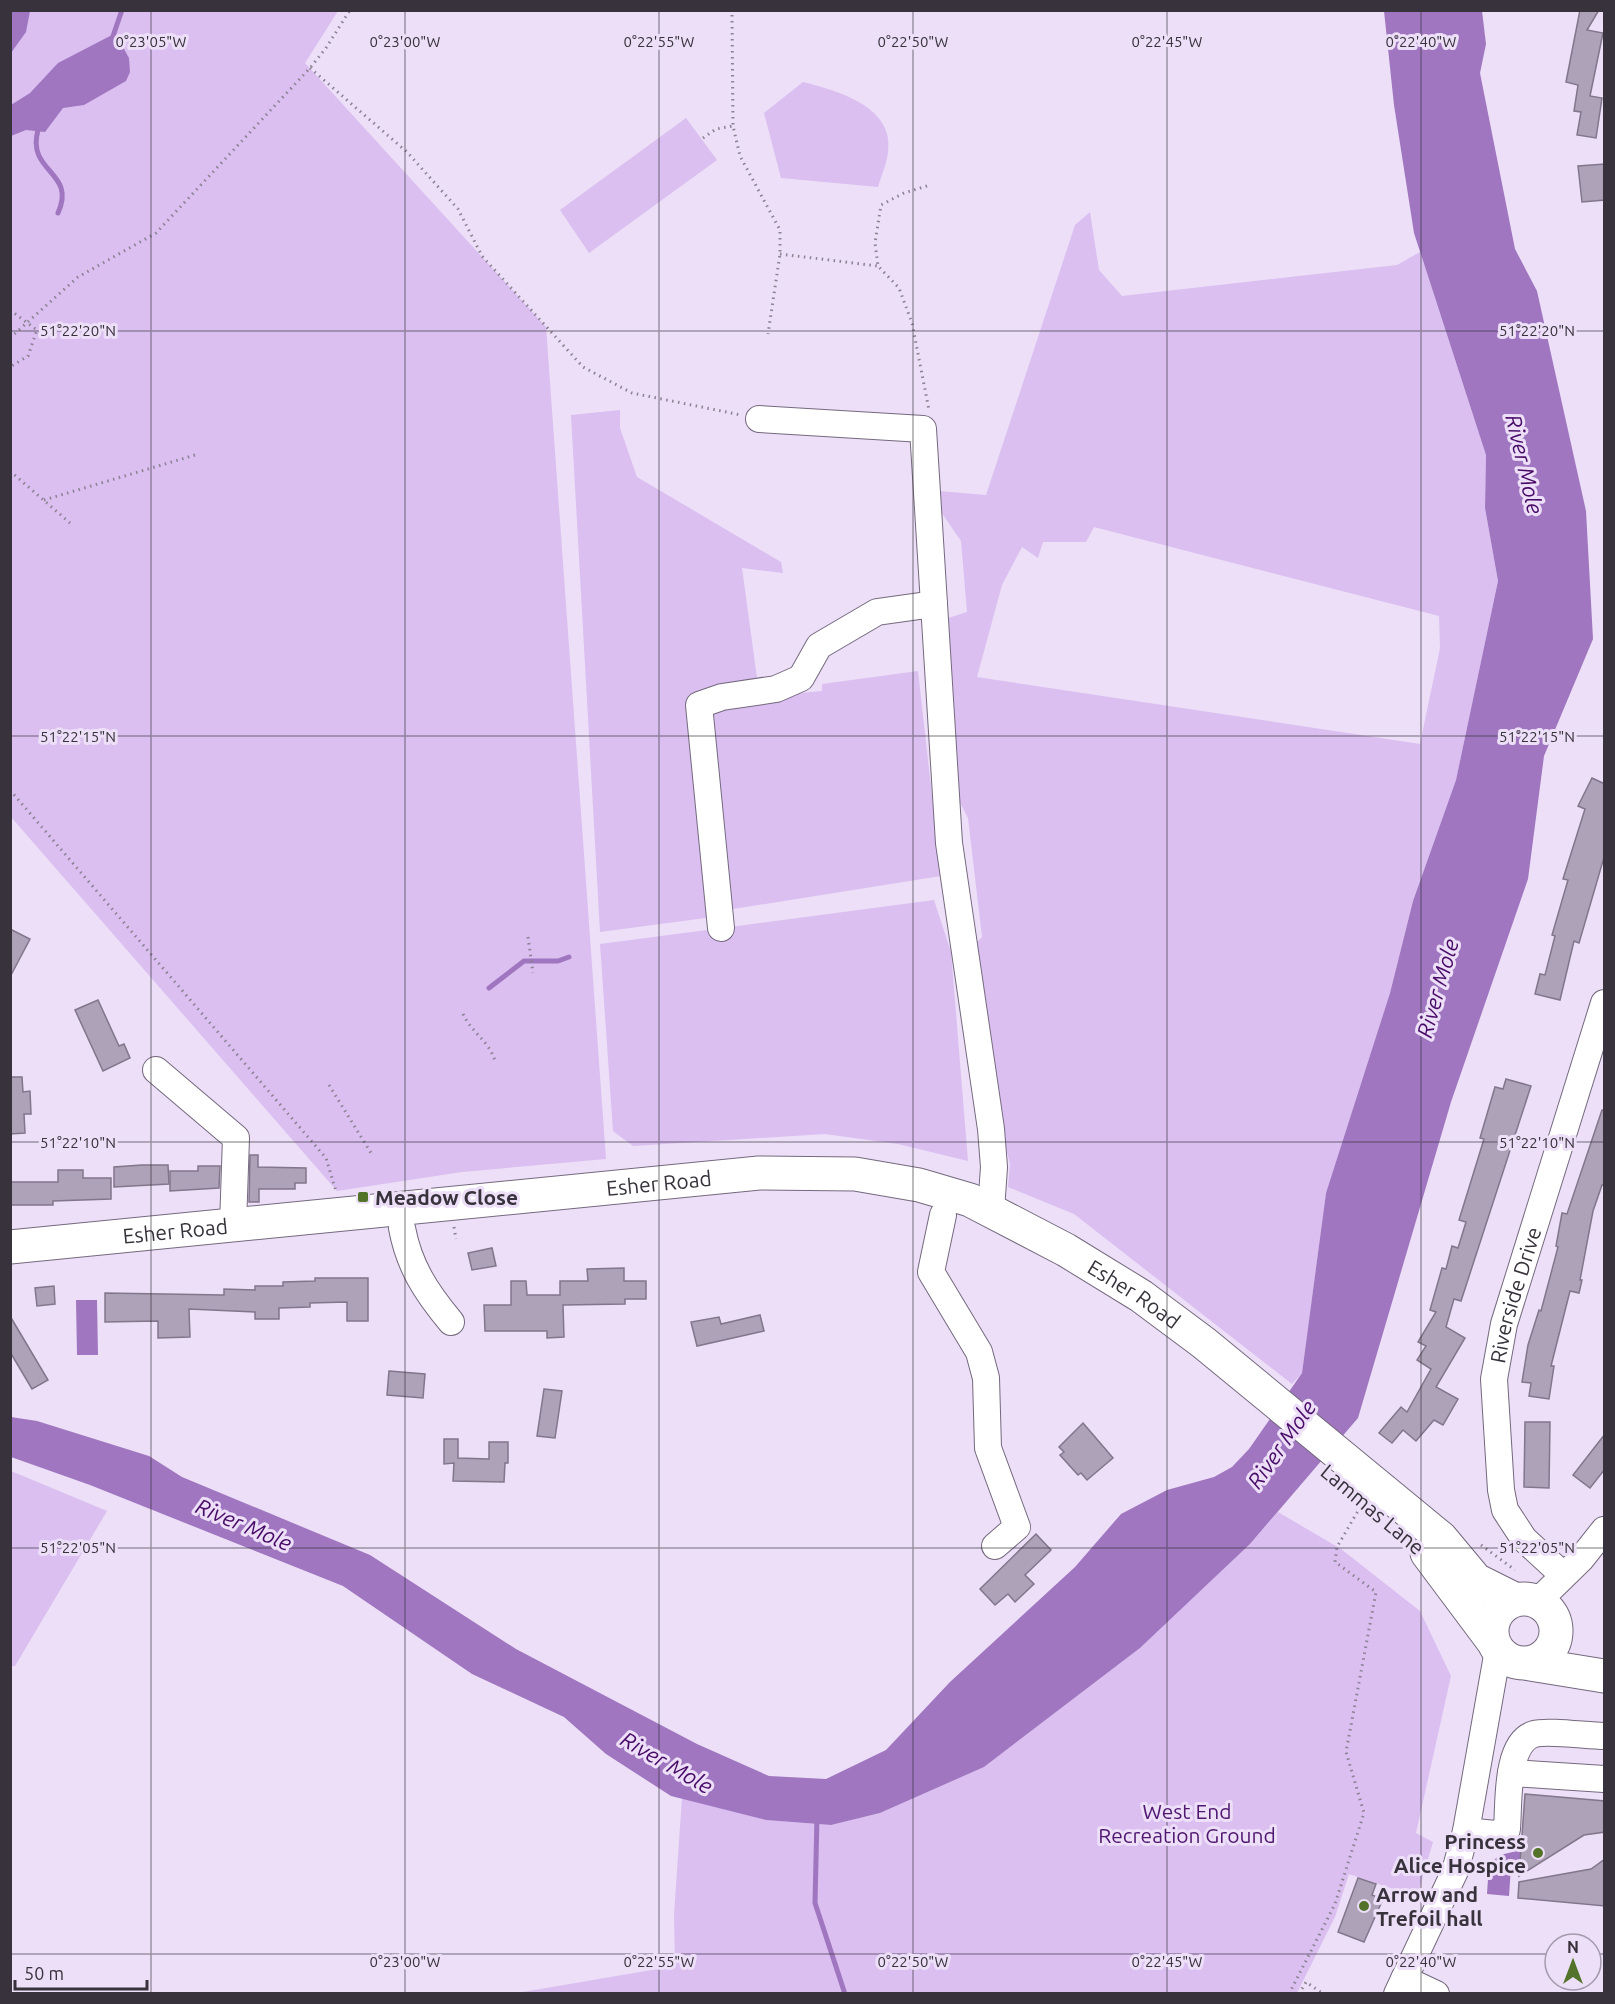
<svg xmlns="http://www.w3.org/2000/svg" width="1615" height="2004" viewBox="0 0 1615 2004" font-family="Ubuntu,sans-serif">
<style>
.green{fill:#dabff0;fill-rule:evenodd}
.water{fill:#9f76bf}
.lines{fill:none;stroke-linecap:round;stroke-linejoin:round}
.stream{stroke:#9f76bf;stroke-width:5}
.building{fill:#aea2b8;stroke:#82768b;stroke-width:1.5}
.minor-casing{stroke:#74697e;stroke-width:28}
.major-casing{stroke:#74697e;stroke-width:35}
.path{stroke:#8b8292;stroke-width:3;stroke-dasharray:1.5 4.5;stroke-linecap:butt}
.minor{stroke:#fff;stroke-width:26}
.major{stroke:#fff;stroke-width:33}
.ticks{fill:none;stroke:#37323b;stroke-width:1.5;stroke-opacity:0.45}
.poi-dot{fill:#53732a;stroke:#ecdff7;stroke-width:2}
.labels{text-anchor:middle;dominant-baseline:central;stroke-width:6;stroke-linejoin:round;paint-order:stroke}
.street-label{font-size:21px;fill:#37323b;stroke:#ecdff7}
.poi-label{font-size:21px;font-weight:bold;fill:#37323b;stroke:#ecdff7;text-anchor:start}
.park-label{font-size:21px;fill:#4f1770;stroke:#ecdff7}
.water-label{font-size:22px;font-style:italic;fill:#470a66;stroke:#ecdff7}
.ticks-label{font-size:15px;text-anchor:middle;fill:#37323b;stroke:#ecdff7;stroke-width:6;stroke-linejoin:round;paint-order:stroke}
</style>
<rect width="100%" height="100%" fill="#ecdff7"/>
<g class="green">
<polygon points="10,11 338,11 305,63 546,327 606,1159 462,1172 337,1191 11,817"/>
<path d="M 803,82 C 835,90 895,106 888,152 C 887,163 881,176 878,187 L 781,178 L 764,113 Z"/>
<polygon points="686,118 717,160 589,253 560,210"/>
<path d="M 1090,212 L 1099,270 L 1122,296 L 1397,265 L 1420,252 L 1486,455 L 1485,508 L 1498,581 L 1456,780 L 1413,901 L 1390,993 L 1326,1193 L 1302,1373 L 1292,1384 L 1074,1214 L 1008,1187 L 1010,1164 L 995,1103 L 970,949 L 982,937 L 968,818 L 955,793 L 945,619 L 967,612 L 961,541 L 939,509 L 939,491 L 986,495 L 1075,225 ZM 1094,527 L 1439,616 L 1440,648 L 1420,744 L 977,677 L 1002,585 L 1022,547 L 1038,558 L 1043,542 L 1086,542 Z"/>
<polygon points="620,410 620,428 637,477 781,562 783,573 742,568 757,678 746,687 688,699 713,917 600,932 571,415"/>
<polygon points="918,671 941,876 727,910 706,715 716,701 822,691 822,684"/>
<polygon points="934,900 951,952 968,1161 898,1144 825,1134 633,1146 613,1131 600,944"/>
<polygon points="11,1471 107,1511 15,1666 11,1666"/>
<polygon points="1278,1512 1341,1549 1420,1611 1451,1676 1416,1833 1433,1842 1417,1897 1349,1874 1335,1917 1297,1993 511,1994 675,1966 674,1914 682,1798 766,1820 831,1825 880,1813 984,1767 1140,1648 1250,1544"/>
</g>
<g class="water">
<polygon points="11,10 30,11 26,32 11,53"/>
<polygon points="1384,11 1482,11 1486,44 1480,73 1515,249 1537,291 1586,511 1593,639 1544,756 1528,879 1451,1102 1358,1418 1250,1544 1140,1648 984,1767 880,1813 831,1825 766,1820 671,1796 606,1754 564,1717 472,1674 343,1586 90,1485 11,1457 11,1417 37,1421 149,1456 182,1477 370,1555 516,1649 697,1744 769,1776 826,1779 886,1750 950,1682 1075,1567 1121,1514 1167,1490 1214,1477 1232,1467 1249,1449 1302,1373 1326,1193 1390,993 1413,901 1456,780 1498,581 1485,508 1486,455 1414,233 1394,105"/>
<polygon points="112,35 119,40 129,58 130,72 126,81 84,105 63,108 45,132 26,130 11,136 11,105 30,93 58,63"/>
<polygon points="76,1300 97,1300 98,1355 77,1355"/>
<polygon points="1521,1850 1522,1857 1511,1867 1509,1896 1487,1894 1489,1864 1500,1855"/>
</g>
<g class="lines">
<g class="stream">
<polyline points="112,39 122,10"/>
<path d="M 38,130 C 26,173 77,171 58,213"/>
<polyline points="489,988 524,961 558,961 569,957"/>
<polyline points="817,1817 815,1903 845,1994"/>
</g>
</g>
<g class="building">
<polygon points="1580,10 1599,10 1587,30 1603,33 1590,96 1602,98 1596,138 1577,135 1581,112 1574,111 1578,85 1566,82"/>
<polygon points="1605,164 1605,200 1582,202 1578,166"/>
<polygon points="1592,778 1605,784 1605,854 1579,943 1574,941 1560,1000 1535,994 1540,974 1545,975 1555,936 1552,935 1568,880 1563,879 1585,809 1578,806"/>
<polygon points="10,929 30,939 10,977"/>
<polygon points="98,1000 119,1046 124,1044 130,1058 103,1071 75,1010"/>
<polygon points="10,1077 22,1077 23,1092 30,1091 31,1114 24,1114 25,1133 10,1134"/>
<polygon points="1506,1079 1531,1086 1461,1301 1454,1299 1446,1327 1465,1338 1436,1387 1458,1399 1443,1425 1434,1420 1416,1441 1403,1430 1392,1443 1379,1433 1401,1407 1407,1412 1431,1369 1417,1360 1426,1346 1418,1342 1436,1312 1430,1310 1442,1268 1446,1269 1452,1246 1458,1248 1466,1222 1459,1220 1484,1139 1480,1138 1495,1087 1503,1089"/>
<polygon points="1602,1110 1605,1111 1605,1186 1602,1185 1593,1211 1580,1280 1582,1280 1579,1293 1570,1291 1551,1366 1554,1366 1549,1399 1529,1396 1531,1383 1522,1382 1528,1345 1539,1310 1541,1311 1558,1247 1556,1246 1562,1213 1567,1214"/>
<polygon points="250,1155 258,1155 258,1167 306,1168 306,1183 295,1183 295,1189 259,1189 259,1202 249,1202"/>
<polygon points="142,1165 168,1165 169,1184 114,1187 114,1167"/>
<polygon points="198,1166 220,1166 219,1188 170,1191 170,1171 198,1171"/>
<polygon points="58,1170 83,1170 83,1178 111,1178 111,1199 53,1201 53,1205 10,1205 10,1182 58,1182"/>
<polygon points="492,1248 496,1266 472,1270 468,1253"/>
<polygon points="624,1268 624,1281 646,1281 646,1299 625,1299 625,1304 563,1305 564,1337 547,1338 547,1331 485,1331 484,1305 511,1305 511,1281 526,1281 527,1295 560,1295 560,1281 588,1281 587,1269"/>
<polygon points="315,1278 368,1278 368,1321 347,1321 347,1302 310,1303 310,1307 279,1308 279,1319 255,1319 255,1312 189,1309 190,1337 158,1338 158,1321 105,1322 105,1293 224,1295 224,1289 255,1290 255,1286 283,1286 283,1282 315,1281"/>
<polygon points="54,1286 55,1304 37,1306 35,1288"/>
<polygon points="760,1315 764,1331 697,1346 691,1322 719,1317 721,1324"/>
<polygon points="10,1316 48,1380 32,1389 10,1352"/>
<polygon points="389,1371 425,1374 423,1398 387,1395"/>
<polygon points="544,1389 562,1391 555,1438 537,1436"/>
<polygon points="1525,1422 1550,1422 1549,1488 1524,1487"/>
<polygon points="1083,1423 1113,1458 1087,1480 1081,1473 1078,1475 1060,1455 1064,1452 1059,1447"/>
<polygon points="1605,1434 1605,1469 1590,1488 1573,1475"/>
<polygon points="444,1439 458,1439 458,1458 489,1459 489,1442 508,1442 508,1463 505,1463 504,1482 453,1481 454,1463 444,1464"/>
<polygon points="1036,1534 1051,1550 1025,1575 1034,1584 1015,1602 1008,1594 995,1605 980,1589"/>
<polygon points="1525,1794 1605,1801 1605,1832 1584,1835 1519,1876"/>
<polygon points="1605,1859 1605,1906 1518,1898 1519,1882 1591,1869"/>
<polygon points="1358,1878 1376,1884 1372,1895 1383,1899 1364,1942 1338,1932"/>
</g>
<g class="lines">
<g class="minor-casing">
<g id="minor">
<polyline points="759,419 923,429 949,843 991,1129 994,1167 991,1210"/>
<polyline points="721,928 699,705 722,697 776,689 801,678 819,646 877,612 934,604"/>
<polyline points="156,1070 236,1138 233,1225"/>
<polyline points="943,1215 931,1272 979,1352 986,1378 988,1448 1017,1527 995,1546"/>
<path d="M 402,1228 C 409,1266 426,1292 451,1322"/>
<path id="s1" d="M 1563,1575 L 1524,1539 L 1505,1510 L 1501,1490 L 1494,1379 L 1504,1324 L 1604,1003"/>
<polyline points="1538,1601 1581,1559 1604,1530"/>
<polyline points="1511,1773 1604,1779"/>
<path d="M 1466,1831 L 1495,1834 L 1507,1829 C 1509,1805 1505,1743 1534,1734 C 1548,1730 1588,1736 1604,1736"/>
<polyline points="1404,1979 1436,1994"/>
<polyline points="1397,1994 1455,1871 1466,1831 1498,1650"/>
</g>
</g>
<g class="major-casing">
<g id="major">
<path id="s2" d="M 10,1247 L 759,1173 L 855,1174 L 919,1185 L 970,1200 L 1066,1250 L 1141,1296 L 1204,1343 L 1441,1538 L 1476,1580 L 1514,1599"/>
<polyline points="1427,1553 1492,1640"/>
<circle cx="1524" cy="1631" r="32"/>
<polyline points="1530,1664 1604,1676"/>
</g>
</g>
<g class="path">
<polyline points="735,10 732,14 733,126 740,156 780,230 780,254 768,334"/>
<polyline points="310,68 407,152 458,209 482,256 583,367 632,393 741,415"/>
<polyline points="703,138 716,129 733,126"/>
<polyline points="927,186 904,193 881,205 875,243 878,266 899,288 912,323 929,410"/>
<polyline points="780,254 878,266"/>
<polyline points="10,310 37,330 28,356 10,367"/>
<polyline points="10,338 78,277 156,233 310,68 326,48 350,10"/>
<polyline points="10,471 70,523"/>
<polyline points="44,500 195,455"/>
<polyline points="10,790 326,1158 336,1191"/>
<polyline points="528,937 533,973"/>
<path d="M 463,1014 C 472,1033 489,1041 495,1061"/>
<polyline points="329,1085 371,1153"/>
<polyline points="454,1227 456,1239"/>
<polyline points="1481,1545 1515,1570"/>
<polyline points="1289,1994 1335,1904 1364,1813 1346,1752 1376,1592 1335,1562 1337,1547 1362,1504"/>
<polyline points="1299,1994 1306,1982 1322,1993"/>
</g>
<use href="#minor" class="minor"/>
<use href="#major" class="major"/>
</g>
<path class="ticks" d="M 151,10 L 151,1994M 405,10 L 405,1994M 659,10 L 659,1994M 913,10 L 913,1994M 1167,10 L 1167,1994M 1421,10 L 1421,1994M 10,331 L 1604,331M 10,736 L 1604,736M 10,1142 L 1604,1142M 10,1548 L 1604,1548M 10,1954 L 1555,1954M 1591,1954 L 1604,1954"/>
<g class="poi-dot">
<rect x="357" y="1191" width="12" height="12" rx="3"/>
<circle cx="1538" cy="1853" r="6"/>
<circle cx="1364" cy="1906" r="6"/>
</g>
<g class="labels">
<g class="street-label">
<text stroke="none"><textPath href="#s2" startOffset="652">Esher Road</textPath></text>
<text stroke="none"><textPath href="#s2" startOffset="166">Esher Road</textPath></text>
<text stroke="none"><textPath href="#s2" startOffset="1156">Esher Road</textPath></text>
<text stroke="none"><textPath href="#s1" startOffset="306">Riverside Drive</textPath></text>
<text transform="translate(1373 1509) rotate(40)">Lammas Lane</text>
</g>
<g class="poi-label">
<text x="375" y="1197">Meadow Close</text>
<text x="1526" y="1841" text-anchor="end">Princess<tspan x="1526" dy="24">Alice Hospice</tspan></text>
<text x="1376" y="1894">Arrow and<tspan x="1376" dy="24">Trefoil hall</tspan></text>
</g>
<g class="park-label">
<text x="1187" y="1811">West End<tspan x="1187" dy="24">Recreation Ground</tspan></text>
</g>
<g class="water-label">
<text transform="translate(1525 464) rotate(77)">River Mole</text>
<text transform="translate(1437 988) rotate(-74)">River Mole</text>
<text transform="translate(1281 1444) rotate(-55)">River Mole</text>
<text transform="translate(244 1524) rotate(23)">River Mole</text>
<text transform="translate(667 1762) rotate(30)">River Mole</text>
</g>
</g>
<g class="ticks-label">
<text x="151" y="47">0°23'05"W</text>
<text x="405" y="47">0°23'00"W</text>
<text x="659" y="47">0°22'55"W</text>
<text x="913" y="47">0°22'50"W</text>
<text x="1167" y="47">0°22'45"W</text>
<text x="1421" y="47">0°22'40"W</text>
<text x="78" y="336">51°22'20"N</text>
<text x="1537" y="336">51°22'20"N</text>
<text x="78" y="742">51°22'15"N</text>
<text x="1537" y="742">51°22'15"N</text>
<text x="78" y="1148">51°22'10"N</text>
<text x="1537" y="1148">51°22'10"N</text>
<text x="78" y="1553">51°22'05"N</text>
<text x="1537" y="1553">51°22'05"N</text>
<text x="405" y="1967">0°23'00"W</text>
<text x="659" y="1967">0°22'55"W</text>
<text x="913" y="1967">0°22'50"W</text>
<text x="1167" y="1967">0°22'45"W</text>
<text x="1421" y="1967">0°22'40"W</text>
</g>
<rect width="1615" height="2004" fill="none" stroke="#37323b" stroke-width="24"/>
<g transform="translate(1573 1962)"><circle r="28" fill="#ecdff7" stroke="#a49aac" stroke-width="1.5"/>
<path d="M0-4.5L10 22L0 15L-10 22Z" fill="#53732a"/>
<text y="-9" font-size="16" font-weight="bold" text-anchor="middle" fill="#37323b">N</text>
</g>
<path d="M15 1980v9h132v-9" fill="none" stroke="#37323b" stroke-width="3"/>
<text x="24" y="1980" font-size="18" fill="#37323b" stroke="#ecdff7" stroke-width="4.5" paint-order="stroke">50 m</text>
</svg>
